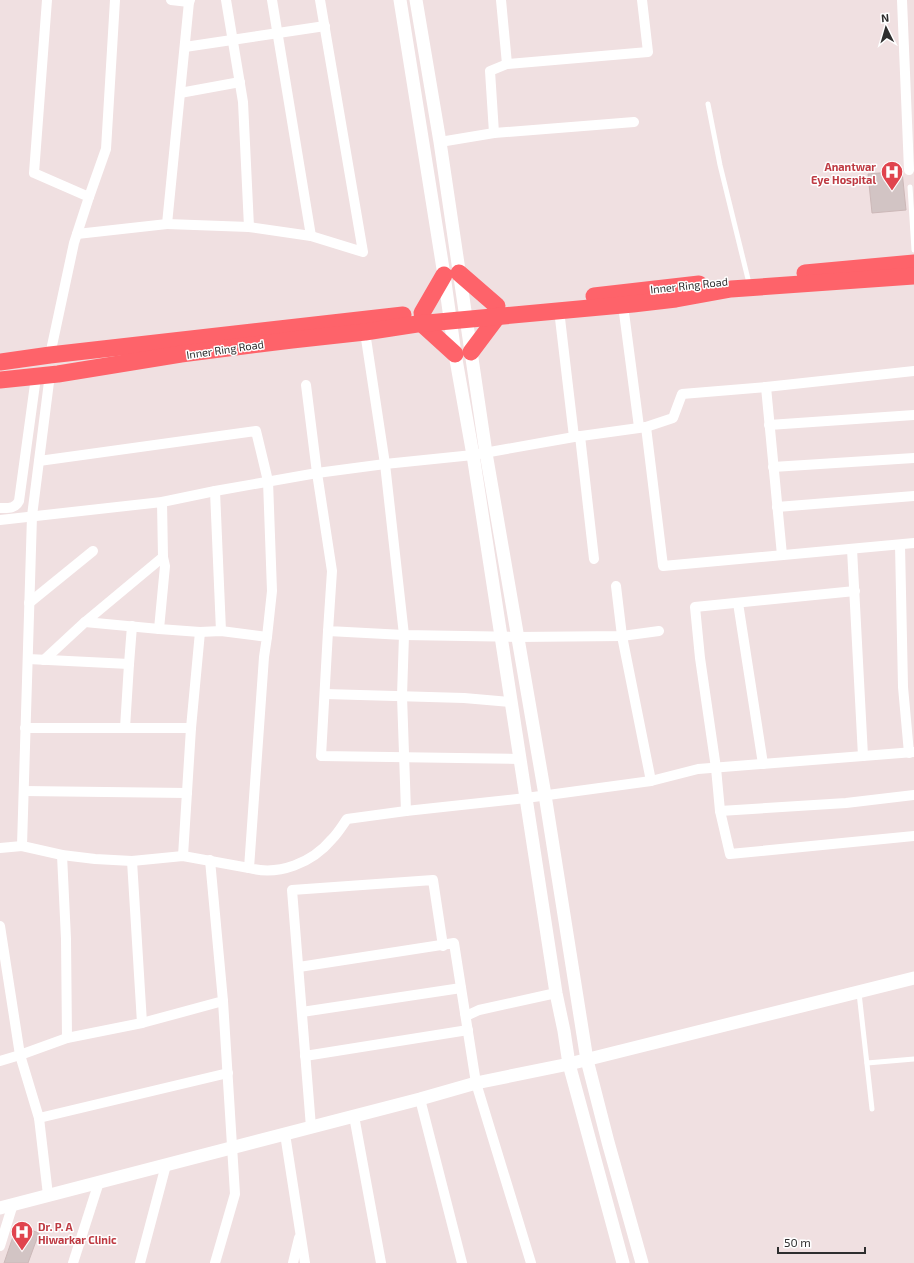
<svg xmlns="http://www.w3.org/2000/svg" width="914" height="1263" viewBox="0 0 914 1263" font-family="'Exo 2',sans-serif">
<style>
.building{fill:#d2c4c4;stroke:#ccb8b8}
.lines{fill:none;stroke-linecap:round;stroke-linejoin:round}
.service{stroke:#fff;stroke-width:5}
.minor{stroke:#fff;stroke-width:10}
.tertiary{stroke:#fff;stroke-width:13}
.trunk{stroke:#fe636a;stroke-width:17}
.labels{text-anchor:middle;dominant-baseline:central;stroke-width:3;stroke-linejoin:round;paint-order:stroke}
.health-label{font-size:11px;font-weight:bold;fill:#be3a42;stroke:#fff;text-anchor:end}
.street-label{font-size:11px;fill:#2e2e2e;stroke:#fff}
</style>
<rect width="100%" height="100%" fill="#f0e0e1"/>
<g class="building">
<polygon points="902,171 906,210 872,213 868,174"/>
<polygon points="17,1225 39,1233 28,1263 4,1263"/>
</g>
<g class="lines">
<g class="service">
<polyline points="708,104 720,165 748,279"/>
<polyline points="910,187 914,250"/>
<polyline points="859,993 872,1109"/>
<polyline points="867,1063 914,1059"/>
</g>
<g class="minor">
<polyline points="47,0 34,173 89,197 106,149 115,0"/>
<polyline points="171,0 189,2 190,0"/>
<polyline points="226,0 243,102 249,227"/>
<polyline points="272,0 311,236"/>
<polyline points="501,0 507,64 648,52 642,0"/>
<polyline points="902,0 909,170"/>
<polyline points="185,47 325,26"/>
<polyline points="180,93 240,82"/>
<polyline points="494,133 490,71 507,64"/>
<polyline points="440,142 494,133 634,122"/>
<polyline points="167,224 249,227 311,236 363,252 320,0"/>
<polyline points="77,234 167,224 189,2"/>
<polyline points="623,305 639,427"/>
<polyline points="559,310 574,437"/>
<polyline points="365,332 385,464 404,635 402,696 406,811"/>
<polyline points="50,355 74,243 89,197"/>
<polyline points="50,374 32,516 22,846 62,855 95,859 132,861 183,856 249,868"/>
<polyline points="306,385 317,473 332,571 328,631 404,635 518,637 622,636 659,631"/>
<polyline points="766,387 914,371"/>
<polyline points="769,425 914,415"/>
<polyline points="646,427 673,418 682,394 766,387 782,555"/>
<polyline points="580,436 594,559"/>
<polyline points="39,461 256,431 268,481 272,591 267,637"/>
<polyline points="773,467 914,458"/>
<polyline points="215,491 221,631"/>
<path d="M 162,502 L 163,557 L 165,566 L 159,629 L 200,632 L 221,631 L 267,637 L 264,657 L 249,868 C 279,876 312,863 332,839 C 338,833 342,826 347,819 L 406,811 L 526,798 L 651,781 L 622,636 L 616,586"/>
<polyline points="777,507 914,496"/>
<path d="M 0,508 C 8,508 15,509 19,501 L 36,377"/>
<polyline points="0,520 162,502 215,491 317,473 385,464 473,455 574,437 646,427 663,566 914,543"/>
<polyline points="900,545 903,687 909,753"/>
<polyline points="852,549 863,756"/>
<polyline points="855,591 695,607 700,658 716,768 720,811 846,803 914,795"/>
<polyline points="29,603 93,551"/>
<polyline points="738,603 763,764"/>
<polyline points="85,622 163,557"/>
<polyline points="328,631 321,756 520,759"/>
<polyline points="44,660 85,622 159,629"/>
<polyline points="129,664 132,626"/>
<polyline points="325,694 464,698 511,702"/>
<polyline points="25,728 125,728 129,664 28,659"/>
<polyline points="125,728 191,728 183,856"/>
<polyline points="191,728 200,632"/>
<polyline points="651,781 698,769 914,752"/>
<polyline points="24,791 187,793"/>
<polyline points="720,811 730,854 914,836"/>
<polyline points="0,848 22,846"/>
<polyline points="62,855 66,939 67,1038"/>
<polyline points="132,861 142,1023"/>
<polyline points="0,926 20,1055 39,1118 228,1073"/>
<polyline points="299,967 454,943 476,1083 531,1263"/>
<polyline points="302,1012 461,988"/>
<polyline points="465,1013 466,1016 479,1010 556,993"/>
<polyline points="305,1056 468,1030"/>
<polyline points="0,1061 20,1055 67,1038 142,1023 223,1001 210,860"/>
<polyline points="420,1099 462,1263"/>
<polyline points="354,1116 381,1263"/>
<polyline points="39,1118 48,1195"/>
<polyline points="311,1127 292,890 433,880 443,946"/>
<polyline points="285,1134 305,1263"/>
<polyline points="0,1246 13,1204"/>
<polyline points="73,1263 99,1182"/>
<polyline points="140,1263 166,1165"/>
<polyline points="215,1263 235,1194 223,1001"/>
<polyline points="293,1263 299,1238"/>
</g>
<g class="tertiary">
<polyline points="400,0 444,275 455,354 473,455 520,759 556,993 564,1031 569,1064 623,1263"/>
<polyline points="416,0 440,142 486,453 545,795 587,1060 608,1142 642,1263"/>
<polyline points="0,1208 420,1099 476,1083 569,1064 914,978"/>
</g>
<g class="trunk">
<polyline points="459,273 497,306"/>
<polyline points="805,273 914,263"/>
<polyline points="594,296 699,284"/>
<polyline points="422,313 444,275"/>
<polyline points="422,324 455,354"/>
<polyline points="471,352 498,316"/>
<polyline points="0,362 50,355 403,315"/>
<polyline points="0,380 58,374 181,354 292,340 365,332 417,324 633,304 676,299 731,289 914,276"/>
</g>
</g>
<defs>
<g id="hospital-pin" transform="scale(1.15)"><path d="M0 17L-7.5 6A9.5 9.5 0 1 1 7.5 6Z" fill="#e0444e" stroke="#fff"/><path d="M-5-5h3v3.5h4V-5h3V5h-3V1.5h-4V5h-3Z" fill="#fff"/></g>
</defs>
<g fill-rule="evenodd">
<use href="#hospital-pin" x="892" y="172"/>
<use href="#hospital-pin" x="22" y="1232"/>
</g>
<g class="labels">
<g class="health-label">
<text x="876" y="166">Anantwar<tspan x="876" dy="13">Eye Hospital</tspan></text>
<text x="38" y="1226" text-anchor="start">Dr. P. A<tspan x="38" dy="13">Hiwarkar Clinic</tspan></text>
</g>
<g class="street-label">
<text transform="translate(689 285) rotate(-6)">Inner Ring Road</text>
<text transform="translate(225 349) rotate(-8)">Inner Ring Road</text>
</g>
</g>
<g transform="translate(886 28) rotate(355)" stroke="#ffffff" stroke-width="3" paint-order="stroke">
<path d="M0-3L7 15L0 10L-7 15Z" fill="#2e2e2e"/>
<text y="-6" font-size="11" font-weight="bold" text-anchor="middle" fill="#2e2e2e">N</text>
</g>
<path d="M778 1247v6h87v-6" fill="none" stroke="#2e2e2e" stroke-width="2"/>
<text x="784" y="1247" font-size="12" fill="#2e2e2e" stroke="#ffffff" stroke-width="3" paint-order="stroke">50 m</text>
</svg>
